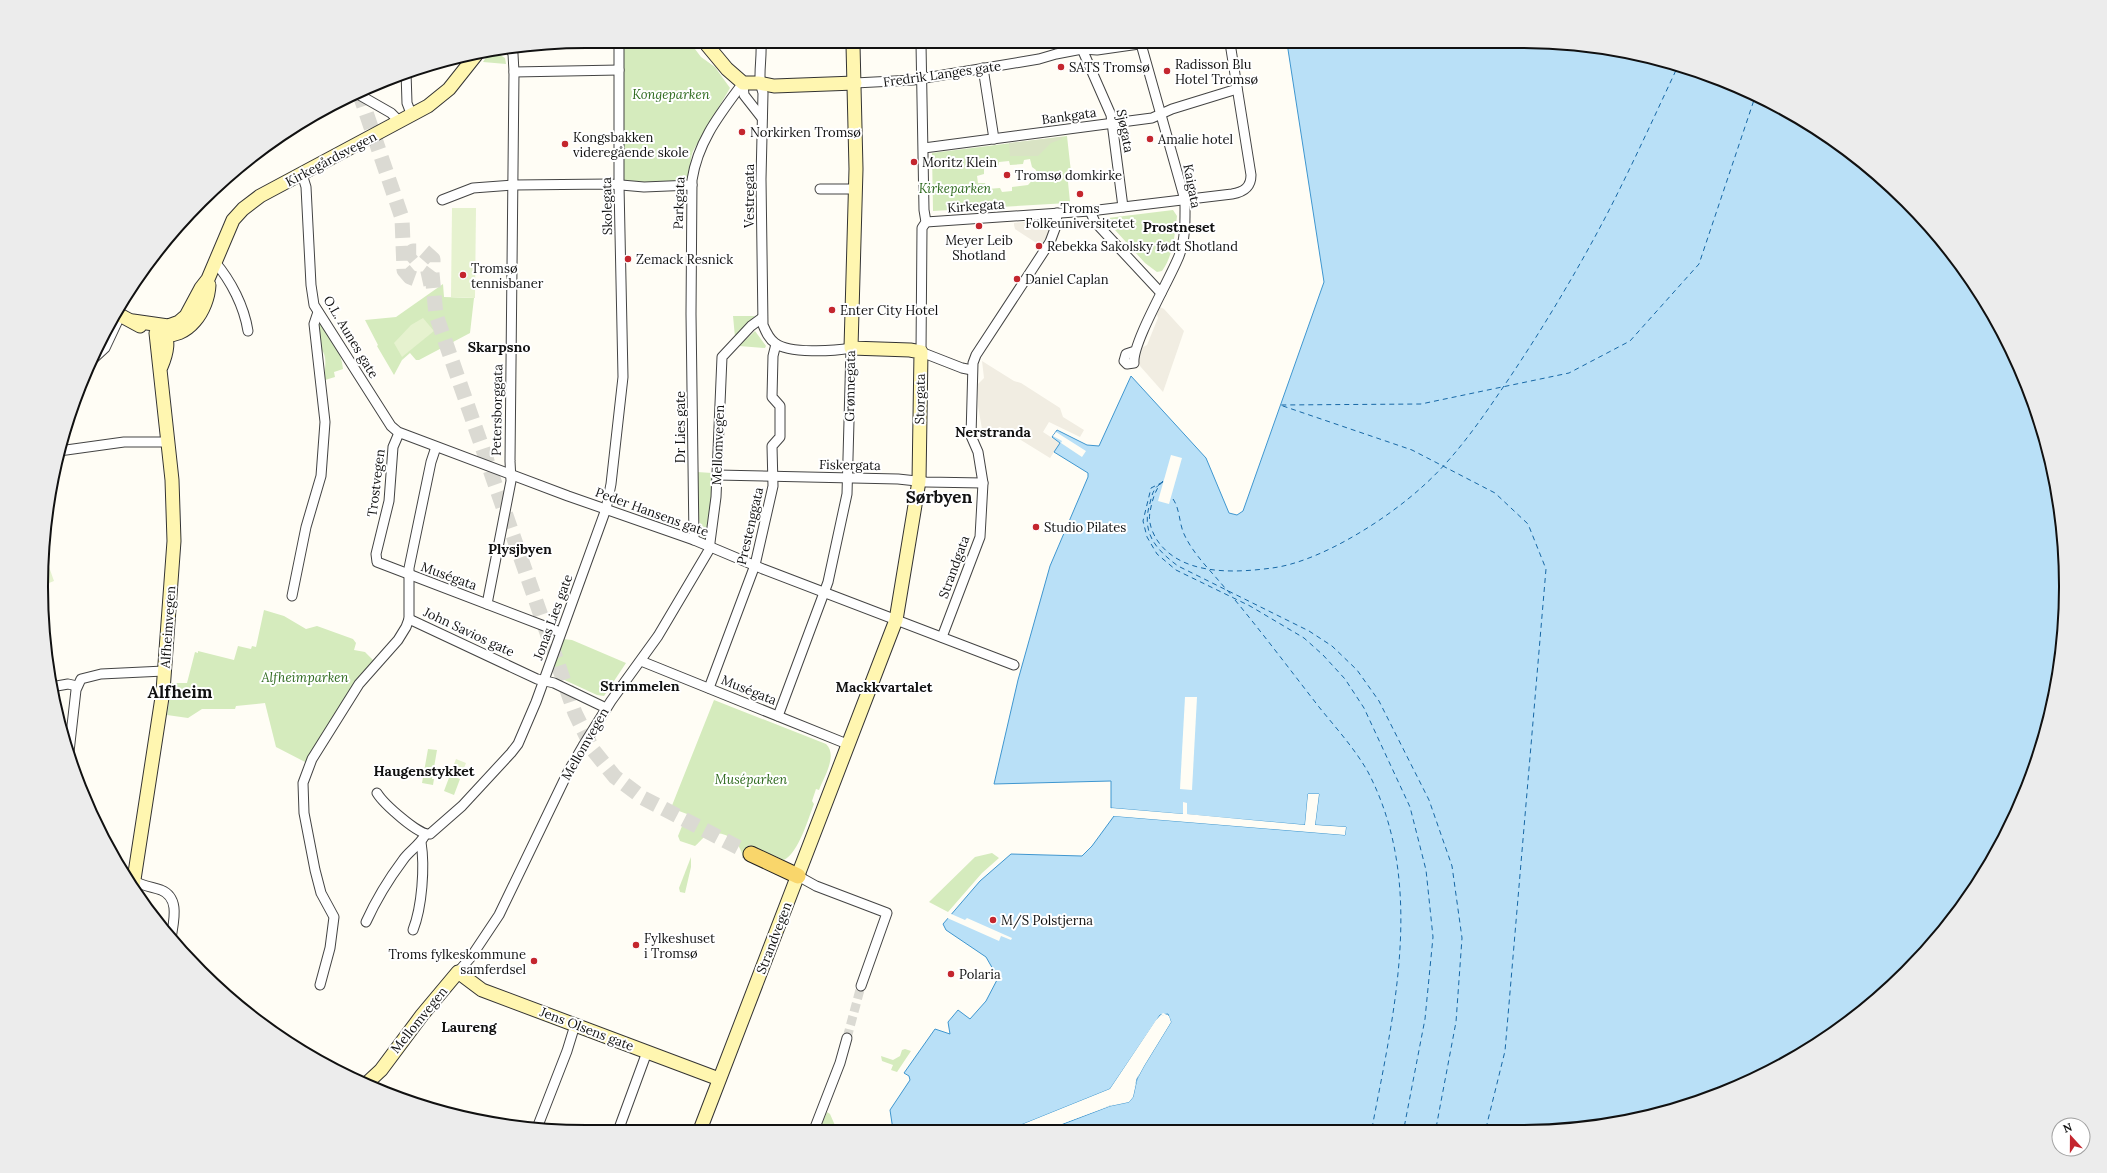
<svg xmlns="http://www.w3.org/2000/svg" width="2107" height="1173" viewBox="0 0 2107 1173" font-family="Lora,serif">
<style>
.green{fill:#d5ebbd;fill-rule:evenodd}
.cemetery{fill:#d9e3c4}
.pitch{fill:#e6f2cf}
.plaza{fill:#f1ede2}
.water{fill:#b9e0f7;stroke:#3f96cf}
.pier{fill:#fffdf5}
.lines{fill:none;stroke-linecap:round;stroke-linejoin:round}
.ferry{stroke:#1768a6;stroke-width:1;stroke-dasharray:5 4;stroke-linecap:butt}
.street-tunnel{stroke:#dbdad3;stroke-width:9;stroke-dasharray:9 4.5;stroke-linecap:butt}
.primary-tunnel{stroke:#dbdad3;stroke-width:15;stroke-dasharray:15 8;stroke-linecap:butt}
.street-casing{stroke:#444;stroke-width:11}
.secondary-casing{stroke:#333;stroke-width:15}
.primary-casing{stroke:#222;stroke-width:17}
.street{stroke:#fff;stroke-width:9}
.secondary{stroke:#fff6b0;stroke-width:13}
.primary{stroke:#f9d66b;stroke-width:15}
.poi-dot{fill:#c4262e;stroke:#fff;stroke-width:1.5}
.labels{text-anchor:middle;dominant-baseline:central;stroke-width:4;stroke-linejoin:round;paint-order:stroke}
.poi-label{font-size:13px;fill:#111;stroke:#fff;text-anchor:start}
.street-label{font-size:13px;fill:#111;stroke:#fff}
.park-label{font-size:13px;font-style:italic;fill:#2f6b1f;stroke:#fff}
.neighbourhood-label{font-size:14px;font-weight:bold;fill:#111;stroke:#fff}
.district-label{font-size:17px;font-weight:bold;fill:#111;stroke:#fff}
.rim{fill:none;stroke:#111;stroke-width:2}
</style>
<rect width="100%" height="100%" fill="#fffdf5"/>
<g class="green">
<path d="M 624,45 L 692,45 L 701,57 L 715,67 L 730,88 L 693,151 C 689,161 692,172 687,181 L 632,185 L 625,182 L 623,179 Z"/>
<polygon points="495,52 505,58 506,64 483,62 489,53"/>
<path d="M 1067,136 L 1072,181 L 1068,182 L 1070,202 L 1068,203 L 933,211 L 932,153 ZM 1030,159 L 1032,167 L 1036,170 L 1036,176 L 1028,185 L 1012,187 L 1012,191 L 1002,192 L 1000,188 L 987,189 L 985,183 L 978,183 L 977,176 L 984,174 L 984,168 L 998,167 L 999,162 L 1009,161 L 1010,165 L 1023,164 L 1024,160 Z"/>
<path d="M 1173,210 L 1177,216 C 1175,234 1173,256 1162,271 L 1157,272 L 1145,263 L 1106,220 L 1108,218 Z"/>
<polygon points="443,284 444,297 474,298 470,333 419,360 416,360 410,353 402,360 394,375 377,346 378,345 365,320 396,317"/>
<polygon points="733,316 755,316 735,337"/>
<path d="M 317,321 L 319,321 C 329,336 342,351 343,369 L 334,372 L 335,377 L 325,380 C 323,371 330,356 319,347 Z"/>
<polygon points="755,331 766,346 765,348 739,346"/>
<polygon points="697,472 712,473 712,502 705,541 698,533 700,525 699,519 697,518"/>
<polygon points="264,610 284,616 306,629 317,626 353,639 356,643 354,650 365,652 375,662 307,763 276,747 265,703 236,706 235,709 202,709 188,718 167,715 172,683 187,683 195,652 198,653 198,651 234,660 238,646 251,649 252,646 256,647"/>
<polygon points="563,639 572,640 626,663 604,696 597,695 558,677 554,665"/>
<path d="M 714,700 L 826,744 C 838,755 824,777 819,790 L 816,789 L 812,801 L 814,804 C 808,819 799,852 784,860 L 755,847 L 748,860 L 743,858 C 741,842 723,827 706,836 C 702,838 699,843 695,846 L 680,841 L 678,836 L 687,814 L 671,808 Z"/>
<polygon points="428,749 437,750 432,779 434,779 433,785 422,783"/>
<polygon points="450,775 460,779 454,795 444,791"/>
<polygon points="992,853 999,858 982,873 948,912 929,902 975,857"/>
<polygon points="691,857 691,867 685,893 680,892 679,888"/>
<polygon points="905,1049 911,1051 897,1072 891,1070 893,1065 882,1061 881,1056 893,1060 900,1056 902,1050"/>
<polygon points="827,1112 830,1114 837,1130 819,1130"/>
</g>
<polygon class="cemetery" points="1062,137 1062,139 1051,143 1038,156 1010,156 1009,143"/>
<g class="pitch">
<polygon points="452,208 476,208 475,298 451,297"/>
<polygon points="423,318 434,331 402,357 394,343 411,325"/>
<polygon points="44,553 54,581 44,585 47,596 43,598"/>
<polygon points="456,759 466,763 460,778 450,775"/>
</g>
<g class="plaza">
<polygon points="1045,220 1050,222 1052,226 1044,246 1041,246 1015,229 1014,225 1014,223"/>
<polygon points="1160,307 1164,309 1184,331 1163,392 1140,366 1138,362 1143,347 1147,345 1158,318 1157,314"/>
<polygon points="982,361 1014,381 1021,383 1060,408 1063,417 1084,430 1080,437 1049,422 1043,432 1060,443 1050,458 1000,427 983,435 978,406 978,384 984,378"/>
</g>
<polygon class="water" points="1556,42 1696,70 1793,114 1880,177 1953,255 2010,345 2047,446 2065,551 2061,658 2037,762 1993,859 1906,972 1823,1040 1696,1103 1591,1127 1050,1129 1110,1106 1129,1102 1133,1097 1137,1079 1144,1066 1171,1022 1168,1014 1160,1015 1110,1089 1011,1129 893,1130 890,1110 910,1080 909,1076 904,1073 935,1029 950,1034 948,1022 958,1010 970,1019 986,1001 998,978 986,957 946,930 943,924 980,881 1011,854 1082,856 1092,846 1114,816 1345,835 1346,827 1315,825 1319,794 1308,794 1305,825 1111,808 1111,781 994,784 1018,680 1050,566 1088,477 1088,473 1054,452 1060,443 1052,437 1057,430 1087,445 1099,446 1131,376 1206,458 1229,513 1237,515 1243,511 1324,282 1287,43"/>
<g class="pier">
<polygon points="1056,432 1086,451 1082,457 1061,443 1062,441 1053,436"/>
<polygon points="1171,455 1182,458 1169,504 1158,501"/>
<polygon points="1185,697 1197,697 1192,790 1180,789"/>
<polygon points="1308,794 1319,794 1315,825 1346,827 1345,835 1114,816 1113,814 1344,833 1345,829 1313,826 1317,796 1310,796 1307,825 1305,827 1112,810 1111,808 1183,814 1183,802 1187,803 1187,814 1305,825"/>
<polygon points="949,913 965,920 967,918 1012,938 1011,940 1001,936 999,941 945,917"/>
<polygon points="1163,1013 1169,1016 1171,1022 1144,1066 1137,1079 1133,1097 1129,1102 1110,1106 1048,1129 1077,1116 1130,1099 1142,1065 1169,1022 1165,1015 1163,1015 1158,1020 1111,1091 1016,1129 1011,1129 1110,1089 1156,1020"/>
</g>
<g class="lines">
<g class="ferry">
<path d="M 1163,481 C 1155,489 1152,501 1150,512 C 1148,522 1152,532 1157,540 C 1181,576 1235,573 1272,568 C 1320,562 1387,519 1422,487 C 1456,457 1483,417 1508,380 C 1543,328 1576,273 1605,218 C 1631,168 1654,117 1678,66"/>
<polyline points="1163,482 1151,488 1143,521 1147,537 1157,554 1176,570 1250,606 1304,638 1323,655 1345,679 1364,708 1410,807 1426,870 1433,937 1425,1019 1404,1128"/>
<path d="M 1160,484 C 1153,489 1152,495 1150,503 C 1141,532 1155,549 1178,566 L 1309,631 L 1332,646 L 1357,670 L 1379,701 L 1429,800 L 1452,866 L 1462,938 L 1456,1022 L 1436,1128"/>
<path d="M 1173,499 C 1180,509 1179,523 1184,534 C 1193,554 1211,571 1225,588"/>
<polyline points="1227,590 1233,597"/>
<path d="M 1235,600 C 1264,635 1291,671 1319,707 C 1336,728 1355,749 1368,772 C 1426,883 1394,1012 1372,1128"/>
<polyline points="1486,1128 1505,1051 1546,569 1528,524 1495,493 1412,450 1280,405 1421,404 1569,373 1630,341 1699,264 1755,97"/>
</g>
<polyline class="street-tunnel" points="847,1038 861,986"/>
<g class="primary-tunnel">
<polyline points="359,92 402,218 404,270 410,277 418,280 427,278 433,270 433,259 424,251 413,251 405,258"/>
<polyline points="432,273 436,315 575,713 593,750 615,777 643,798 751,854"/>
</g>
<g class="street-casing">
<g id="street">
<polyline points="921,44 924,210 926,222 922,228 921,352 962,368 972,370"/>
<polyline points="1076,44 1082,49 1111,115 1123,207"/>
<path d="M 761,45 C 762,61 757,78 763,93 L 761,179 L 763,325 C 766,332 769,339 775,343 C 789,354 834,351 851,348 L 847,494 L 828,582 L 778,716"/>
<polyline points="983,68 994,139"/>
<polyline points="406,72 407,103 412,116"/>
<polyline points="514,72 619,70"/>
<polyline points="743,83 744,95 762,118"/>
<polyline points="855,83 913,80 1039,59 1056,54 1082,49 1097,50 1139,44"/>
<polyline points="356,93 391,113 400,122"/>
<polyline points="924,148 1152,118 1172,109 1237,89"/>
<polyline points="302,174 306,187 311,285 314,305 391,426 398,432 568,496 694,540 763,569 1014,665"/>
<polyline points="820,189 855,189"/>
<polyline points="442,200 473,188 514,185 610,184 644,187 692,185"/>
<polyline points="1090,211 1095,222 1161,293"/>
<path d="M 926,222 L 1090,211 L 1232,194 C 1244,192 1251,187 1251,175 L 1230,43"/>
<path d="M 215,262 C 231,281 244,306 248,331"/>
<path d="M 1135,351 L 1126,354 L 1124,361 L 1127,364 L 1134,363 C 1132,343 1170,279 1179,256 C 1186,238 1185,219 1185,200 L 1141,44"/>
<polyline points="92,360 105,348 120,316"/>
<polyline points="399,433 393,447 389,501 376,554 377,562 560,632"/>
<polyline points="59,451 124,442 167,442"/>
<polyline points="717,475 898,479 926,482 983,483"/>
<path d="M 694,540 L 691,314 L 692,180 C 698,141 720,114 743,83"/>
<polyline points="292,596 306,527 321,476 325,422 314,324 318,312"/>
<polyline points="487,604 511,481 510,461 514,72 513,54 509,47"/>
<polyline points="409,619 537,679 554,683 606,708"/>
<polyline points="942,637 980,537 983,483 978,452 971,436 973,363 976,355 1050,242 1056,226 1057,213"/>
<polyline points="641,661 847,744"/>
<polyline points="51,687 68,684 77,686"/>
<polyline points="709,688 755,565 773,486 772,446 780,437 780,406 772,397 773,356 776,344"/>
<polyline points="69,752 76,690 81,679 101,674 164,671"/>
<path d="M 377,793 C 383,803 419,836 430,834 L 462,806 L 511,753 L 518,744 L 536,702 L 606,509 L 611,484 L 623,377 L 619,185 L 619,45"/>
<polyline points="798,876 816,886 887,913 861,986"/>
<path d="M 134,881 C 143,886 152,887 161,890 C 181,898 173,923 171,939"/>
<path d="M 366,922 C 376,900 388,880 403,860 C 409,851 419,846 425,835"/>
<path d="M 413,930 C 422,907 425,867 421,842"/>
<polyline points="458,972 471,957 499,915 568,772 583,746 611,701 658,636 709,550 716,497 722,357 751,326 762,318"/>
<polyline points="320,985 330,948 334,917 321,893 315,870 304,813 303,783 312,759 359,684 398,640 406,627 409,619 409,568 431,462 436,447"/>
<polyline points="537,1128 567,1051 575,1025"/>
<polyline points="814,1130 840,1063 847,1038"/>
<polyline points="618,1131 647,1052"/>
</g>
</g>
<g class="secondary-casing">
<g id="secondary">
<polyline points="707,45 727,69 743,83 759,83 774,86 855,83"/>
<polyline points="116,313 140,326"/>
<polyline points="133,321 168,326 179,322 186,316 201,288 208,279 233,220 243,209 260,196 428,106 449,89 476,55"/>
<path d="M 160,334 C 188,341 208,309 209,285"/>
<path d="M 133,886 L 163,691 L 174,541 L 172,480 L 156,333 L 162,326 C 170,340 167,353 161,367"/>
<polyline points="367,1083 381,1070 422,1015 458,972 482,990 719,1079"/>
<polyline points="700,1130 896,620 919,481 921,352 910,350 851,348 856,169 853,45"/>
</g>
</g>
<g class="primary-casing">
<polyline id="primary" points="751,854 798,876"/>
</g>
<use href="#street" class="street"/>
<use href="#secondary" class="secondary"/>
<use href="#primary" class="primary"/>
</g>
<g class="poi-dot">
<circle cx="1061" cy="67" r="4"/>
<circle cx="1167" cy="71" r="4"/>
<circle cx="742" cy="132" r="4"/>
<circle cx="1150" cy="139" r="4"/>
<circle cx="565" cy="144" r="4"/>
<circle cx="914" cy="162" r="4"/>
<circle cx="1007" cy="175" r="4"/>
<circle cx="1080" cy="194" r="4"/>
<circle cx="979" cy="226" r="4"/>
<circle cx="1039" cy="246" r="4"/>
<circle cx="628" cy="259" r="4"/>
<circle cx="463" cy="275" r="4"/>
<circle cx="1017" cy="279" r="4"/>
<circle cx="832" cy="310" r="4"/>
<circle cx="1036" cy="527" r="4"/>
<circle cx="993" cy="920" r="4"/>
<circle cx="636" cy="945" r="4"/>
<circle cx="534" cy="961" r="4"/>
<circle cx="951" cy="974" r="4"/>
</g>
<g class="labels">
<g class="poi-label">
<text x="1175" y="64">Radisson Blu<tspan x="1175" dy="15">Hotel Tromsø</tspan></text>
<text x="1069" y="67">SATS Tromsø</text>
<text x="750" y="132">Norkirken Tromsø</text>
<text x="573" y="137">Kongsbakken<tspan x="573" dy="15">videregående skole</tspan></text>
<text x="1158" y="139">Amalie hotel</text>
<text x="922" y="162">Moritz Klein</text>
<text x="1015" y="175">Tromsø domkirke</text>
<text x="1080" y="208" text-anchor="middle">Troms<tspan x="1080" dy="15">Folkeuniversitetet</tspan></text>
<text x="979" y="240" text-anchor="middle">Meyer Leib<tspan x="979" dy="15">Shotland</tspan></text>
<text x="1047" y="246">Rebekka Sakolsky født Shotland</text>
<text x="636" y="259">Zemack Resnick</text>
<text x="471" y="268">Tromsø<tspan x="471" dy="15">tennisbaner</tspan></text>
<text x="1025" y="279">Daniel Caplan</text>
<text x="840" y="310">Enter City Hotel</text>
<text x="1044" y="527">Studio Pilates</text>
<text x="1001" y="920">M/S Polstjerna</text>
<text x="644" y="938">Fylkeshuset<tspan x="644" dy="15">i Tromsø</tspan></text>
<text x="526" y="954" text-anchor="end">Troms fylkeskommune<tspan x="526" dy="15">samferdsel</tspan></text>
<text x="959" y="974">Polaria</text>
</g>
<g class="street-label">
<text transform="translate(942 74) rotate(-8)">Fredrik Langes gate</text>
<text transform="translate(1069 116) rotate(-8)">Bankgata</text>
<text transform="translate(1125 131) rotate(79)">Sjøgata</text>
<text transform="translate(331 159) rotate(-28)">Kirkegårdsvegen</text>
<text transform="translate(1192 186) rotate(79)">Kaigata</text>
<text transform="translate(749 196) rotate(-90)">Vestregata</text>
<text transform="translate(679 203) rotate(-88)">Parkgata</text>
<text transform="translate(607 206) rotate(-91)">Skolegata</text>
<text transform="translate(976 206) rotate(-4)">Kirkegata</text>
<text transform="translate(351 337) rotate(59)">O.L. Aunes gate</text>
<text transform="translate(850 386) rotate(-89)">Grønnegata</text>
<text transform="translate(920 399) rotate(-89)">Storgata</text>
<text transform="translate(497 410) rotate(-89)">Petersborggata</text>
<text transform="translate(680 427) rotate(-90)">Dr Lies gate</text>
<text transform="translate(718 445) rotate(-88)">Mellomvegen</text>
<text transform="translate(850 465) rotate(1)">Fiskergata</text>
<text transform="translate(376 483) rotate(-83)">Trostvegen</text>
<text transform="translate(652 512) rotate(20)">Peder Hansens gate</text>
<text transform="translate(750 526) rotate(-77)">Prestenggata</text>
<text transform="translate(954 567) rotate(-70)">Strandgata</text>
<text transform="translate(449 576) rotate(20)">Muségata</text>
<text transform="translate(553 617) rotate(-70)">Jonas Lies gate</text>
<text transform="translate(168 627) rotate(-86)">Alfheimvegen</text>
<text transform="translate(469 632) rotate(25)">John Savios gate</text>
<text transform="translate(749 690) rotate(22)">Muségata</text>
<text transform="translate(585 744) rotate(-60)">Mellomvegen</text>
<text transform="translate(774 938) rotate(-69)">Strandvegen</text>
<text transform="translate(419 1020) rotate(-51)">Mellomvegen</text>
<text transform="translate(587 1029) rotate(21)">Jens Olsens gate</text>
</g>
<g class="park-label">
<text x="671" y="94">Kongeparken</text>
<text x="955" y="188">Kirkeparken</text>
<text x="305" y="677">Alfheimparken</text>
<text x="751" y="779">Muséparken</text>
</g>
<g class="neighbourhood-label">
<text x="1179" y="227">Prostneset</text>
<text x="499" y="347">Skarpsno</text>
<text x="993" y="432">Nerstranda</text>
<text x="520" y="549">Plysjbyen</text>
<text x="640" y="686">Strimmelen</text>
<text x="884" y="687">Mackkvartalet</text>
<text x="424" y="771">Haugenstykket</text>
<text x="469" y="1027">Laureng</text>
</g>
<g class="district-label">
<text x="939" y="497">Sørbyen</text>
<text x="180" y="692">Alfheim</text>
</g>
</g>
<path d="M0 0H2107V1173H0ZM586 48H1521A538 538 0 0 1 2059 586V587A538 538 0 0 1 1521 1125H586A538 538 0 0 1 48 587V586A538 538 0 0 1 586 48Z" fill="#ececec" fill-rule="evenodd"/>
<path class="rim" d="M586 48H1521A538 538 0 0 1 2059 586V587A538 538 0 0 1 1521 1125H586A538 538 0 0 1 48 587V586A538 538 0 0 1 586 48Z"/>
<g transform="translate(2071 1137) rotate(339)"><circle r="19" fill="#ffffff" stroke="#a0a0a0"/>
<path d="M0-3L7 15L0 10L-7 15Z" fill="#c4262e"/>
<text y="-6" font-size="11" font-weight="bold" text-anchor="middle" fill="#111111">N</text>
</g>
</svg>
